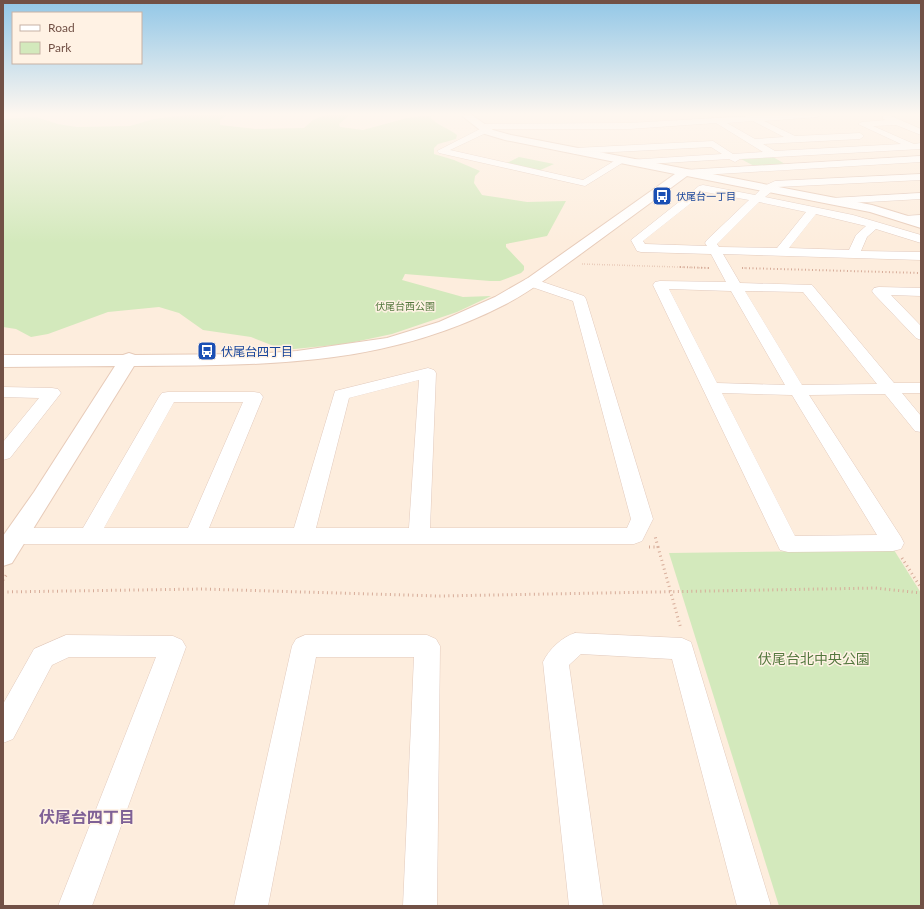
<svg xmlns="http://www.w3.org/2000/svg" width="924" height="909" viewBox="0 0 924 909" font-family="Lato,'Noto Sans JP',sans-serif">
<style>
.green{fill:#d3e9bc}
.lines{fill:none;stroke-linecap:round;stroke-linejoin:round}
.street-casing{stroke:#e2cabd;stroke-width:1}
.secondary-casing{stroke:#e7cbb9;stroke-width:2}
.path-far2{stroke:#d6ab98;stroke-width:1.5;stroke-dasharray:0.5 2;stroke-linecap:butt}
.path-far1{stroke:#d6ab98;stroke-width:2;stroke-dasharray:1 2.5;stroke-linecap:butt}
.path{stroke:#d6ab98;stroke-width:3;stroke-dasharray:1 3.5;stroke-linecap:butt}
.street{fill:#fff;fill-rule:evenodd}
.secondary{fill:#fff;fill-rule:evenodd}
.labels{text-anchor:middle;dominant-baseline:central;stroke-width:3;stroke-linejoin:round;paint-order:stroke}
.far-transit-label{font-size:10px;fill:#164399;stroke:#fff2e4;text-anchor:start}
.far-park-label{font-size:10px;fill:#54783e;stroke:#fff2e4}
.transit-label{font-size:12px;fill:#164399;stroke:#fff2e4;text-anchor:start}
.near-park-label{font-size:14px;fill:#54783e;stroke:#fff2e4}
.near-neighbourhood-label{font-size:16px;font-weight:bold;fill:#7f6196;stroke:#fff2e4}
</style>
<rect width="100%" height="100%" fill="#fdeddd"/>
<g class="green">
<path d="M 186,115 L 227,115 L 220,120 L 220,125 L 257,129 L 304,128 L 313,120 L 326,115 L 350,115 L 339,124 L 340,127 L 363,130 L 407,118 L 435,115 L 430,117 C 438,126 448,128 457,135 L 456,139 L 438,144 L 434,148 L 434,154 L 454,160 L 480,171 L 475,176 L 474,183 L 482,195 L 527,202 L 566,201 L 547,236 L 506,244 L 506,247 L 524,266 L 524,270 L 521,273 L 500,281 L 490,281 L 405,274 L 402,280 L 463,297 L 491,296 L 457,312 L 392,334 L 345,344 L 284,350 L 251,337 L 203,330 L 179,313 L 159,307 L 108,312 L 48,334 L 31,337 L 16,329 L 3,327 L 3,119 L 36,117 L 58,124 L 77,127 L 130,126 L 154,119 Z"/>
<polygon points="519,157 554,164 538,171 507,163"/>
<polygon points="773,157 785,164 756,167 741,159"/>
<polygon points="894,550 921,593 921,906 779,906 669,553"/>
</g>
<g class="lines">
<g class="street-casing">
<g id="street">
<path d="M 768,115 L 821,115 L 817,117 L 764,121 L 795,136 L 860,133 L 864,136 L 860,139 L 763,144 L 775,151 L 901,144 L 858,124 L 862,122 L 886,120 L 883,119 L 883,115 L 889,115 L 921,129 L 921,135 L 896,125 L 873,126 L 914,144 L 921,143 L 921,149 L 740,159 L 735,162 L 729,159 L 631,165 L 626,162 L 628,160 L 722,154 L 711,147 L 575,154 L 570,151 L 575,148 L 713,141 L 733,154 L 763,152 L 716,123 L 629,129 L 489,129 L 488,132 L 450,150 L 583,180 L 619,158 L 622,157 L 627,160 L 585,186 L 439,153 L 437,151 L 480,129 L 478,127 L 482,124 L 629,123 ZM 753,121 L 784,137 L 755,139 L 727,123 Z"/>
<polygon points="921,156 921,162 684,176 679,173 684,170"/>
<path d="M 921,174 L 921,180 L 777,187 L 765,197 L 853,215 L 921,235 L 921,243 L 876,229 L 867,237 L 861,251 L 921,252 L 921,260 L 723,254 L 740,283 L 812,285 L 894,383 L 921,383 L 921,393 L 902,393 L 921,416 L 921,432 L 915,431 L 885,394 L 809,395 L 901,537 L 904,543 L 901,549 L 893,551 L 788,552 L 780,550 L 653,285 L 655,282 L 660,281 L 726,282 L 711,254 L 641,252 L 637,251 L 631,240 L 699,186 L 703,185 L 755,195 L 764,186 L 775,181 ZM 705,192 L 749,200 L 707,240 L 705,243 L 707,246 L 645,244 L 643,241 ZM 759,202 L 806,212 L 777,248 L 719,247 L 717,244 ZM 816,214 L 866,226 L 856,235 L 849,250 L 789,248 ZM 669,289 L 731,291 L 785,385 L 717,383 ZM 745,291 L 803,292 L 877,384 L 802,385 ZM 722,393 L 792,395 L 877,535 L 795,536 Z"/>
<polygon points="921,193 921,199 832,204 827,201 832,198"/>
<polygon points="921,215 921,221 905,222 899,219 905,216"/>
<path d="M 531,278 L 584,296 L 586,299 L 653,519 L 642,541 L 634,544 L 16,544 L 8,541 L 5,536 L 8,531 L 16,528 L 83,528 L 159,397 L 162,393 L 168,392 L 254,392 L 260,393 L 263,397 L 209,528 L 294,528 L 335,391 L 428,368 L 434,370 L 436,373 L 430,528 L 627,528 L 631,519 L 573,301 L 526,285 L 524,282 L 526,279 ZM 419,380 L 409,528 L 316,528 L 349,398 ZM 174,402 L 243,402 L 188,528 L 104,528 Z"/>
<polygon points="879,287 921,288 921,296 891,295 921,326 921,340 916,338 874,294 872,291 874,288"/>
<polygon points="3,387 52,388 58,389 61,393 10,458 3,460 3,442 39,398 3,397"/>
<path d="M 575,633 L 682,638 L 691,642 L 771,906 L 737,906 L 672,659 L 581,654 L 569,665 L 603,906 L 569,906 L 543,662 C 549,649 562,637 575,633 Z"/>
<polygon points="66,635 173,636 182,640 186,647 92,906 58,906 156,657 69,657 52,665 13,739 3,743 3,704 34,649"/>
<polygon points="305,635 427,635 436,639 440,646 437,906 403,906 414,657 316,657 268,906 234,906 292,646 296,639"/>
</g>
</g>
<g class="secondary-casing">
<path id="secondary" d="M 461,115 L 472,115 L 493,130 L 511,135 L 872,205 L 921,220 L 921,228 L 870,212 L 687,176 C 652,202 617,227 582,253 C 557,271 533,290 506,304 C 385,367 266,365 134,366 L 12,563 L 3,566 L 3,536 L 34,492 L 115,366 L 3,367 L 3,355 L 123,355 L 129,353 L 135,355 L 253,354 L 297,351 L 387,338 L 439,322 L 495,297 L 528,278 L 675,174 L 505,140 L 485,134 Z"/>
</g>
<g class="path-far2">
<polyline points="582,264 709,268"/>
<polyline points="742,268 746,268"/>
</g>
<g class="path-far1">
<polyline points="680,267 709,268"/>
<polyline points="742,268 921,273"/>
</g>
<g class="path">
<polyline points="649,547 658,547 655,536"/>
<polyline points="658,547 681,629"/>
<polyline points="902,558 921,588"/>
<polyline points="3,580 7,574"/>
<polyline points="3,592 202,589 439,596 875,588 921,593"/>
</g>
<use href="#street" class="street"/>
<use href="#secondary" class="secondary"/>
</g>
<linearGradient id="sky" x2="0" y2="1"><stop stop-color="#92c7e7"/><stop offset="0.47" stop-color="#fef7f0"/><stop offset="1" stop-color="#fef7f0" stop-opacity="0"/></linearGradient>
<rect width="924" height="243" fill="url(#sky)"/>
<defs>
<g id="bus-square" transform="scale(1)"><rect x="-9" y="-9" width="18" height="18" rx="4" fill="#1a4fb4" stroke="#fff2e4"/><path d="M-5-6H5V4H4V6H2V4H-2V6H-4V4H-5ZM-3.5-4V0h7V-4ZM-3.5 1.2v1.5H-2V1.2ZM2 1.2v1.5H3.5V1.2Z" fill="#fff"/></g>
</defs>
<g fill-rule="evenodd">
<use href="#bus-square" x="662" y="196"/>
<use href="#bus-square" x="207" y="351"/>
</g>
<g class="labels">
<g class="far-transit-label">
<text x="676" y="196">伏尾台一丁目</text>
</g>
<g class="far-park-label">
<text x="405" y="306">伏尾台⻄公園</text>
</g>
<g class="transit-label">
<text x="221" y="351">伏尾台四丁目</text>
</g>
<g class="near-park-label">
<text x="814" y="658">伏尾台北中央公園</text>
</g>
<g class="near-neighbourhood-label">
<text x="87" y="816">伏尾台四丁目</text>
</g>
</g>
<rect width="924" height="909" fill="none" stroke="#725146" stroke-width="8"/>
<rect x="12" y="12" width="130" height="52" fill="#fff2e4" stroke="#c7b2a5"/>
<rect x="20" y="25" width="20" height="6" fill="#ffffff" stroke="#c7b2a5"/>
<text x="48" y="32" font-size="12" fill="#725146">Road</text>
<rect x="20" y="42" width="20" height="12" fill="#d3e9bc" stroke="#c7b2a5"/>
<text x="48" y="52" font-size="12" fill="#725146">Park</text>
</svg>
